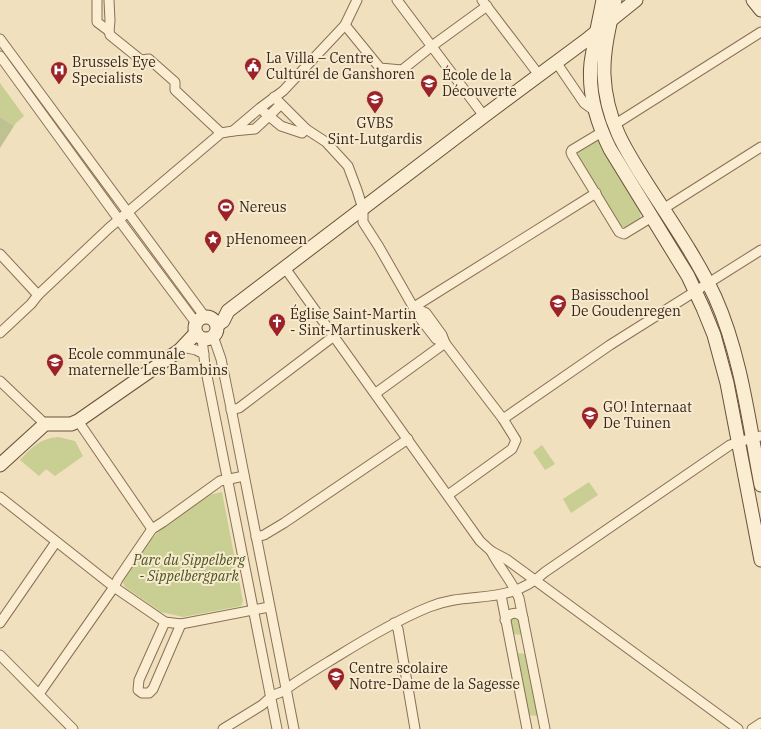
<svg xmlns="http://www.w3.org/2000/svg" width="761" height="729" viewBox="0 0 761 729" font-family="'IBM Plex Serif',serif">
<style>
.green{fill:#c9ce92}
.cemetery{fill:#bec292}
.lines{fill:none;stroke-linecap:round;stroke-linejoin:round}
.street-casing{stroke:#897056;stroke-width:11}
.secondary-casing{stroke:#6a5139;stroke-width:15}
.street{stroke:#faedd2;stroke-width:9}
.secondary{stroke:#faedd2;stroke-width:13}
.labels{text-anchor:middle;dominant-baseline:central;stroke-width:4;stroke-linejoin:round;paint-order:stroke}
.poi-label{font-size:14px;fill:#37281b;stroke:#f7eace;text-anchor:start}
.park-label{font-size:14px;font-style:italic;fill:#495521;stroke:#f7eace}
</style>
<rect width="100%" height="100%" fill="#f0e0be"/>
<g class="green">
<polygon points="0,83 24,116 16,123 14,126 0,117"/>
<polygon points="50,115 51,115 116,201 112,205 49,117"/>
<polygon points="597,141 601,143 641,210 640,218 626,227 622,227 620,224 578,156 578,152"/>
<path d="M 58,437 L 75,441 L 83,456 L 55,476 L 46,469 L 39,476 L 20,460 C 32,447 41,438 58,437 Z"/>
<polygon points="542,445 555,464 545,470 533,452"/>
<polygon points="589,482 598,495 571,513 563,499"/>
<polygon points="222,492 243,601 241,606 183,617 161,612 125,587 123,583 124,579 150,541 161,529 209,495"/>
<polygon points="518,616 524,635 511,634 509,618"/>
<polygon points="515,653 527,654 539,716 526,715"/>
</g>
<polygon class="cemetery" points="0,117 14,126 0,148"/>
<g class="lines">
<g class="street-casing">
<g id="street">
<polyline points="97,0 97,22 109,31 110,35 141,60 149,59 175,82 175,90 221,133"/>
<polyline points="397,0 484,116"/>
<polyline points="482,0 539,75"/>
<polyline points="345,25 380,68 402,70 432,46 487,6"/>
<polyline points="109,31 110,21 109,0"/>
<polyline points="0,39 205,317"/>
<polyline points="0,56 125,228 196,323"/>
<polyline points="556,62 584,103 595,111"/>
<polyline points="274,97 306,129 326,142 348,166 357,190 363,209 363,222 379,247 419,317 436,339 445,343"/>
<polyline points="264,112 269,116 279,106"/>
<polyline points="614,125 761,32"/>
<polyline points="233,131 255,129 269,116 281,126 302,133 306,129"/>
<polyline points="602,132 572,150 571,152 572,155 619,232 624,234 652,217"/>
<polyline points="663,209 761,147"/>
<polyline points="0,254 38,295"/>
<polyline points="285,268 480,541 491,551 506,559 738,729"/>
<polyline points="414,307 426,313 442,335 445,343 503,419 516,440 512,449 448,495"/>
<polyline points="414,307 596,193"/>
<polyline points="0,333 31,304 38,295 109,228 221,133 233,131 260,108 283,91 345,25 357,0"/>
<polyline points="213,336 221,359 230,403 294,729"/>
<polyline points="202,338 205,366 277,729"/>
<polyline points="187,348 196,350 204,354"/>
<polyline points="0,381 45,424"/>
<polyline points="376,393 445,343"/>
<polyline points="231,410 239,408 334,336"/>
<polyline points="503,419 610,345 761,250"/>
<polyline points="78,421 152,529"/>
<polyline points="0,497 114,587 165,622 181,624 269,607"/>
<polyline points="256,537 264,535 284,523 408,439"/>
<path d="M 491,551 C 499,567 512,581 519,598 L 545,729"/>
<polyline points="501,595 527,729"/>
<path d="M 505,620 C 509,612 518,611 523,618"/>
<polyline points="165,622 139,680 138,690 142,693 149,693 153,689 181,624"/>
<polyline points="0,623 56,542"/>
<polyline points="394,623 398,629 415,729"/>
<polyline points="0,655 73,729"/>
<polyline points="39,694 114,587 118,579 152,529 163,522 220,481 244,476"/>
<path d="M 223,729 C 236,721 249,713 262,705 C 266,702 269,698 274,695 C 277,693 281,693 285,690 C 301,678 320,667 338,656 C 367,638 397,620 429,607 C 470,590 507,607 545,572 L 730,445 L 752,438 L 761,436"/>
<polyline points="752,729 761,723"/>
</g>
</g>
<g class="secondary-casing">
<g id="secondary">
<path d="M 603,0 C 599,21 594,42 591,63 C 588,93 597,123 610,149 L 688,276 L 703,308 L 714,335 L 727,383 L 761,560"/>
<path d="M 615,0 C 610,24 603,50 604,75 C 606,123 628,154 653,193 C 675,227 698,261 715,297 C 741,355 749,423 761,485"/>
<polyline points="753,0 761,10"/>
<circle cx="206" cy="328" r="11"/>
<polyline points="217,325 223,321 228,311 484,116 585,41 636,0"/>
<polyline points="0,465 45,424 71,424 78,421 180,350 196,333"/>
</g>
</g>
<use href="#street" class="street"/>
<use href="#secondary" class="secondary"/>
</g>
<defs>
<g id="civic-pin" transform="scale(0.9)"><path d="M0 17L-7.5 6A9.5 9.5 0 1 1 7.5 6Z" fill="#9b2327" stroke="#f7eace"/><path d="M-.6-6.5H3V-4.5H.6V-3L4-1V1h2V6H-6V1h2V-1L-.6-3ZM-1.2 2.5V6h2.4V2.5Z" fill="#fff"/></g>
<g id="hospital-pin" transform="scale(0.9)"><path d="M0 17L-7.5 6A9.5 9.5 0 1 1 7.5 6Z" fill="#9b2327" stroke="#f7eace"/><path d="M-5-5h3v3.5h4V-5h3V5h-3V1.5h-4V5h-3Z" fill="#fff"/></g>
<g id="school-pin" transform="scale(0.9)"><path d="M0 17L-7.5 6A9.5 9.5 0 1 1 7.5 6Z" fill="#9b2327" stroke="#f7eace"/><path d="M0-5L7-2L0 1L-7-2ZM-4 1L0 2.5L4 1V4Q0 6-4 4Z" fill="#fff"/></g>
<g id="stadium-pin" transform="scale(0.9)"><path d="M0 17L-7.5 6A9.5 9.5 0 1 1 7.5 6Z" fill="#9b2327" stroke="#f7eace"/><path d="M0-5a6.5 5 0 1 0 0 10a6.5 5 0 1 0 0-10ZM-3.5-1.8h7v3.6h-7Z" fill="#fff"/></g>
<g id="sight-pin" transform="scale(0.9)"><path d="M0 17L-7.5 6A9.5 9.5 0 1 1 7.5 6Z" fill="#9b2327" stroke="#f7eace"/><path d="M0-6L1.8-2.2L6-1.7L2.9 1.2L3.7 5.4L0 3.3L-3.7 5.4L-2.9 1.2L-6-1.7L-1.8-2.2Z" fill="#fff"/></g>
<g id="church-pin" transform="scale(0.9)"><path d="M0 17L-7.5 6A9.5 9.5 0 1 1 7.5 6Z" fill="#9b2327" stroke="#f7eace"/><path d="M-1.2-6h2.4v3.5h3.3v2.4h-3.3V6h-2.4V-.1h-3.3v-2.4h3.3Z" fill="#fff"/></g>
</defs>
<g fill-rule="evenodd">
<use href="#civic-pin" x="253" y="66"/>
<use href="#hospital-pin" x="59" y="70"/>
<use href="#school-pin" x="429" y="83"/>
<use href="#school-pin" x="375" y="99"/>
<use href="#stadium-pin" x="226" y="207"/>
<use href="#sight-pin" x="213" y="239"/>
<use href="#school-pin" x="558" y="303"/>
<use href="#church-pin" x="277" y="322"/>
<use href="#school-pin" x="55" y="362"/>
<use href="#school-pin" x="590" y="415"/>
<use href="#school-pin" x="336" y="676"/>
</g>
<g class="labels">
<g class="poi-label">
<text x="266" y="58">La Villa – Centre<tspan x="266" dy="16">Culturel de Ganshoren</tspan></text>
<text x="72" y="62">Brussels Eye<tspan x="72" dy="16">Specialists</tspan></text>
<text x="442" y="75">École de la<tspan x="442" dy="16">Découverte</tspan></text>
<text x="375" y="123" text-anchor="middle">GVBS<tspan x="375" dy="16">Sint-Lutgardis</tspan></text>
<text x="239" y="207">Nereus</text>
<text x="226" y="239">pHenomeen</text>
<text x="571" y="295">Basisschool<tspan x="571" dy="16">De Goudenregen</tspan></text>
<text x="290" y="314">Église Saint-Martin<tspan x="290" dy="16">- Sint-Martinuskerk</tspan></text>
<text x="68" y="354">Ecole communale<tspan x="68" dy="16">maternelle Les Bambins</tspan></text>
<text x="603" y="407">GO! Internaat<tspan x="603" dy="16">De Tuinen</tspan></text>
<text x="349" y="668">Centre scolaire<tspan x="349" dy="16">Notre-Dame de la Sagesse</tspan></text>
</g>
<g class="park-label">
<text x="189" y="560">Parc du Sippelberg<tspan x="189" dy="16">- Sippelbergpark</tspan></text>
</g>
</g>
</svg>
